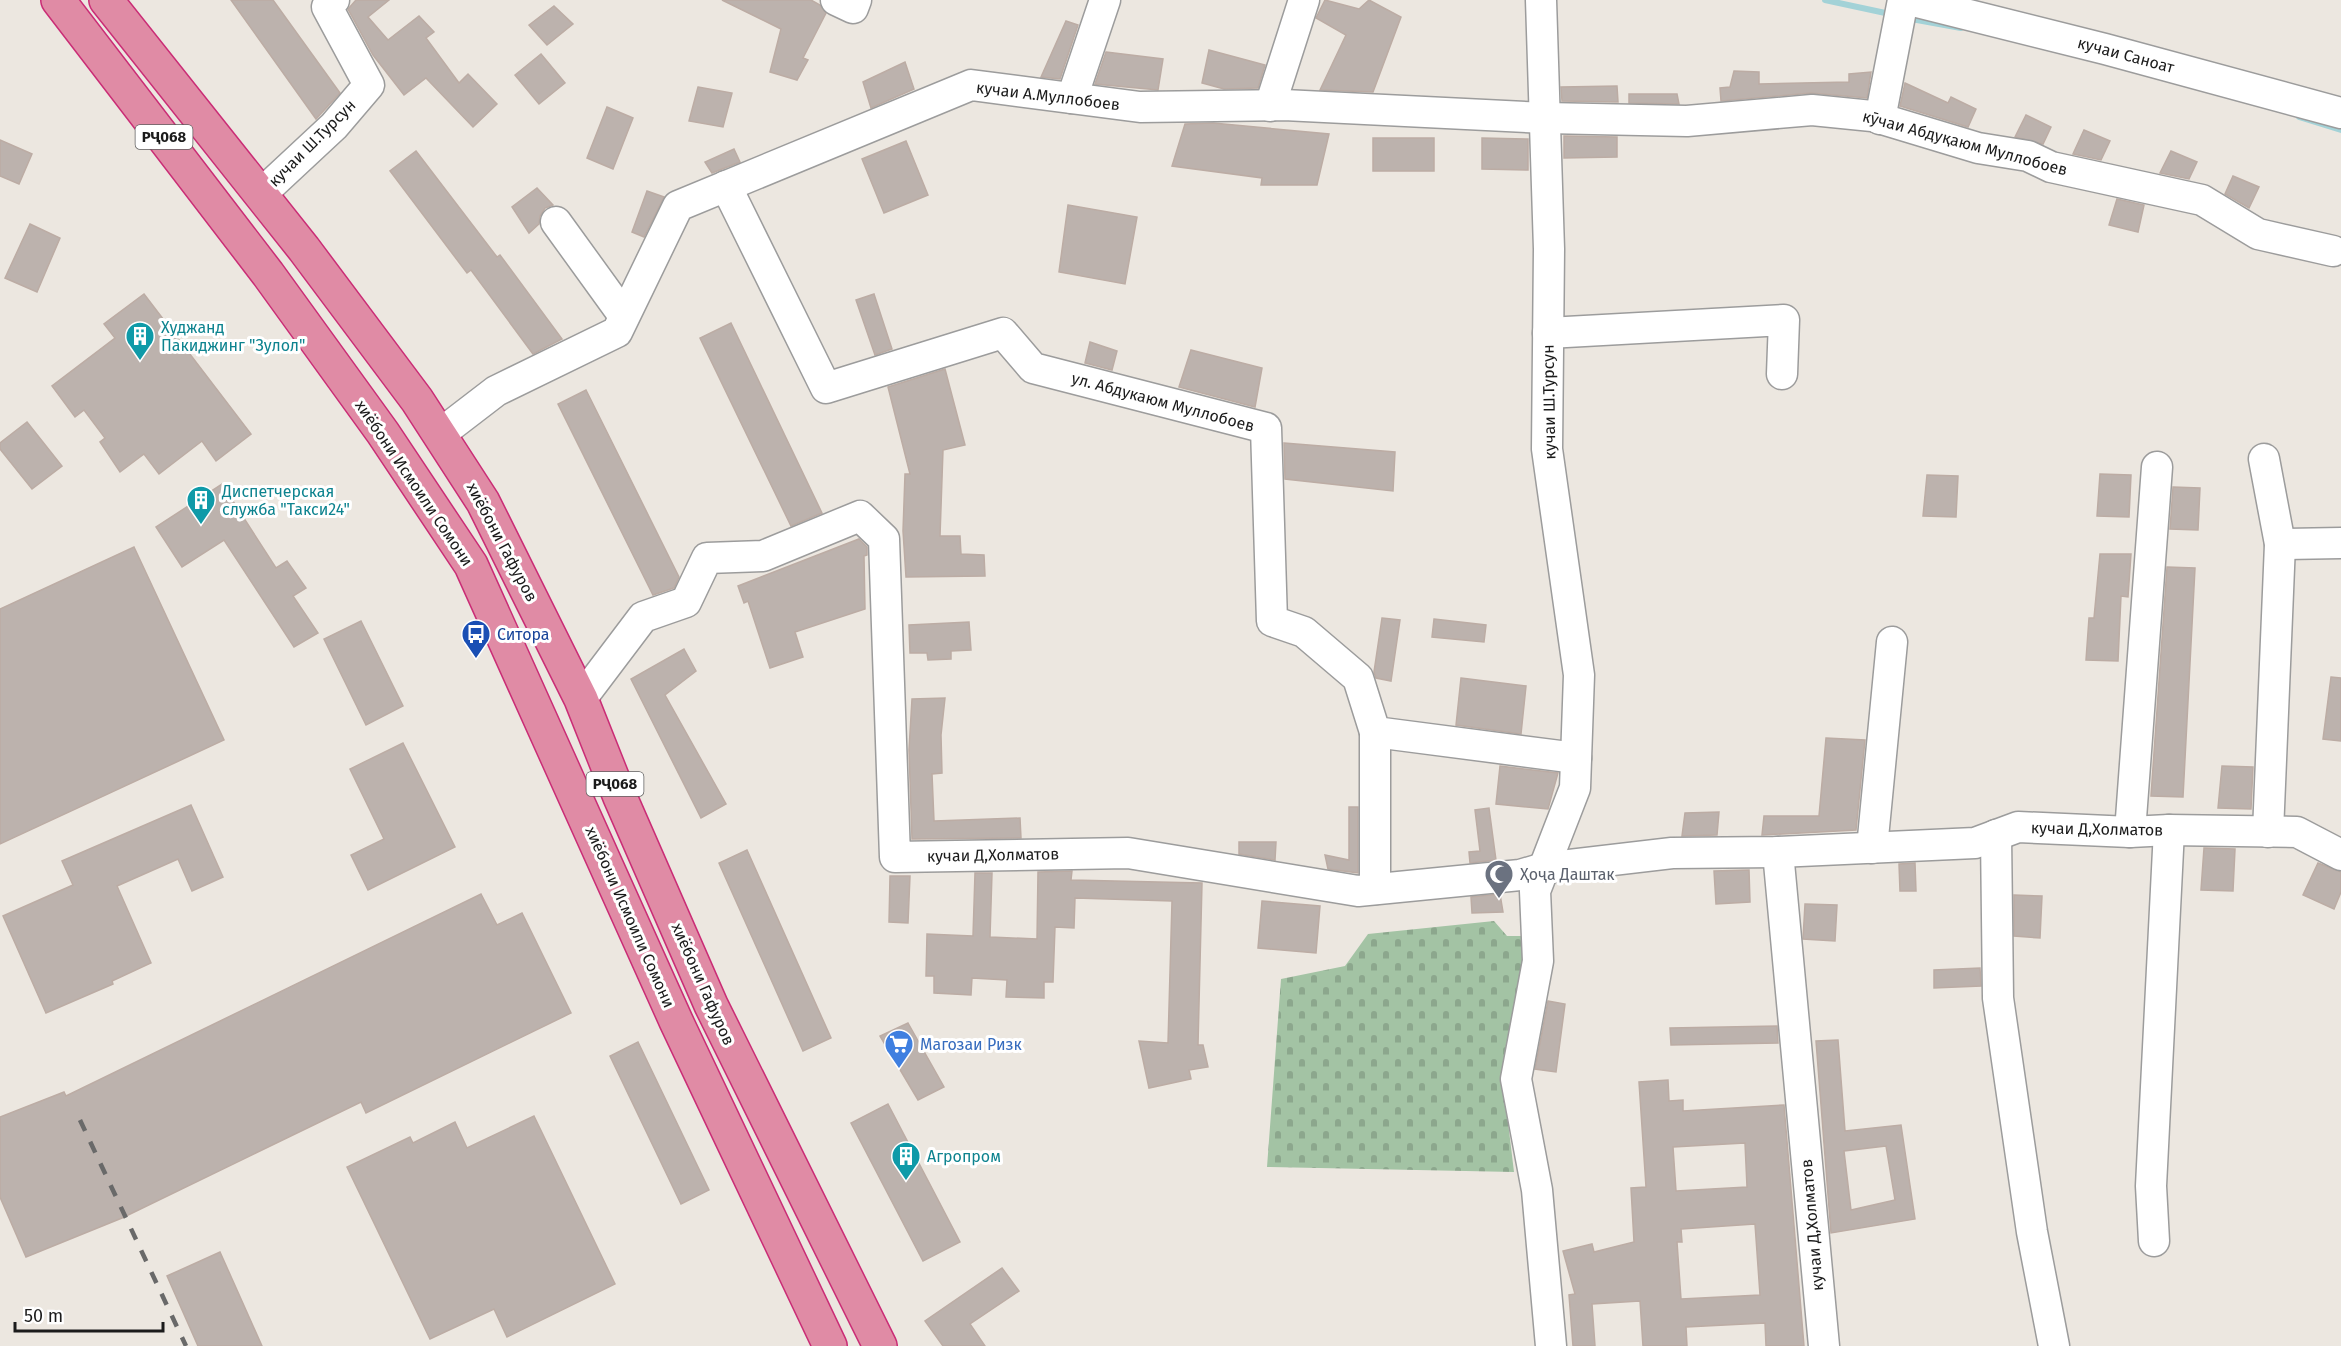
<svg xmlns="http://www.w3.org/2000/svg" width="2341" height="1346" viewBox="0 0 2341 1346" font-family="'Fira Sans',sans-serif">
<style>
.cemetery{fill:url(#cemetery-stones)}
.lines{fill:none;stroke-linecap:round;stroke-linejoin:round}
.stream{stroke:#a3d2d7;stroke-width:6}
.building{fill:#bcb2ad;stroke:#bcaca4;stroke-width:1.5;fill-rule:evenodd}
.minor-casing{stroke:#9c9c9c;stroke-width:33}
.highway-casing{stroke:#ca2d76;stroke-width:36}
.minor{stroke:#fff;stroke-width:30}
.highway{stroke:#e08ba5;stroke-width:33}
.rail{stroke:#696969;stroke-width:4.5;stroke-dasharray:12 12;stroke-linecap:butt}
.labels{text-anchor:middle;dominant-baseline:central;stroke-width:6;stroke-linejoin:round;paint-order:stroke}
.shield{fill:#fff;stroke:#5f5f5f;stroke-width:1.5}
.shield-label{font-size:15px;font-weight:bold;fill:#1b1b1b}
.street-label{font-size:16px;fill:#1b1b1b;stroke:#fff}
.culture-label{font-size:16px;fill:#0d838f;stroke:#fff;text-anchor:start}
.transit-label{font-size:16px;fill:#164399;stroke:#fff;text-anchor:start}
.worship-label{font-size:16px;fill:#5b616d;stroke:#fff;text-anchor:start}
.shop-label{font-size:16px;fill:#366cbe;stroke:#fff;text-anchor:start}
</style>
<defs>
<pattern id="cemetery-stones" width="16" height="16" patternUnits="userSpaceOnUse" patternTransform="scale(1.5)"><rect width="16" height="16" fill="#a3c3a4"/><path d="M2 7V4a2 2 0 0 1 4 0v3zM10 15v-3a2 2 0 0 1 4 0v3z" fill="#8ca78d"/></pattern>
</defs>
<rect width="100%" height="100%" fill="#ece7e0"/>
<polygon class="cemetery" points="1494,921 1507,936 1527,936 1503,1081 1514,1172 1267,1167 1281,979 1345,966 1368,934"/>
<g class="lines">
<g class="stream">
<polyline points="1825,0 1890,14"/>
<polyline points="1906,18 1961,28"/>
<polyline points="2299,117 2341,130"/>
</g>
</g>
<g class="building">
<polygon points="231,0 273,0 340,93 316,119"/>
<polygon points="356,0 389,0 368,17 388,40 419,16 434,32 426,38 459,83 468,74 497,104 473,127 426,78 404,95 373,55 348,9"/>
<polygon points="722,0 811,0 820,5 826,13 803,58 808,60 797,80 770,72 781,29"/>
<polygon points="1325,0 1359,9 1369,0 1401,17 1373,92 1320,90 1346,35 1316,18"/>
<polygon points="554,6 573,24 547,45 529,25"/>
<polygon points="1066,21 1078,25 1060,79 1041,77"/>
<polygon points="1209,50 1265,65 1258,88 1224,89 1202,83"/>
<polygon points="1106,52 1163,59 1158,90 1095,84"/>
<polygon points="541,54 565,83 539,104 515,75"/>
<polygon points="905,62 914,89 871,108 863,82"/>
<polygon points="1734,71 1759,72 1759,84 1849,82 1849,74 1871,72 1867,98 1811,93 1721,101 1720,88 1730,87"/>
<polygon points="1905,83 1948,103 1951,97 1976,109 1968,127 1900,106"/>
<polygon points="1617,86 1618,102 1562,101 1561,87"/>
<polygon points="698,87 732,93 723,127 689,121"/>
<polygon points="1629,94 1677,94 1679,104 1629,103"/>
<polygon points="607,107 633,118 613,169 587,158"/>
<polygon points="2026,115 2051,127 2043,144 2015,137"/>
<polygon points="1213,123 1329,134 1317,185 1261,185 1262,178 1172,166 1185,124"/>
<polygon points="2084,130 2110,141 2101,160 2073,154"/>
<polygon points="1564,136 1617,137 1617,157 1564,158"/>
<rect x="1373" y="138" width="61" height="33"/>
<polygon points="1482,138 1528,139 1528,170 1482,169"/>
<polygon points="0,140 32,154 19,184 0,176"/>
<polygon points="906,141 928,195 884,213 862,159"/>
<polygon points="734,149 740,162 712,173 705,162"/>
<polygon points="416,151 497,257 500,255 562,339 533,354 471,270 467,273 390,171"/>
<polygon points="2171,151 2197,162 2189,179 2160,173"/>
<polygon points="2233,176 2259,187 2249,208 2225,194"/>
<polygon points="537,188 553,205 545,208 540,216 539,224 529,233 512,207"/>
<polygon points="647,191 664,197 644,237 632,232"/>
<polygon points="2117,199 2144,205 2138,232 2109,225"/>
<polygon points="1068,205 1137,217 1125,284 1059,272"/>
<polygon points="30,224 60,238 37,292 5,278"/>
<polygon points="144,294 251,434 216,461 202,441 159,474 144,454 120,472 100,442 105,438 84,410 75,417 52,386 115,338 104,324"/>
<polygon points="874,294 892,349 875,355 856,300"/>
<polygon points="731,323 822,513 791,526 700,338"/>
<polygon points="1090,342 1117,351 1112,370 1085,363"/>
<polygon points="1191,350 1262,368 1255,407 1179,387"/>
<polygon points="945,369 965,445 943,450 940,536 960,536 961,554 984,555 985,576 906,577 903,531 905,474 910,474 888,387"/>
<polygon points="586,390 679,577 674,588 653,595 558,404"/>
<polygon points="27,422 62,466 32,489 0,449 0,443"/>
<polygon points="1284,443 1395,452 1393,491 1285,479"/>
<polygon points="2100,474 2131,475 2129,517 2097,516"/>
<polygon points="1927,475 1958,476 1956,517 1923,516"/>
<polygon points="222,484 276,568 287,561 306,588 293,596 318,633 294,647 224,540 182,567 156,527"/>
<polygon points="2173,487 2200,488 2198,530 2170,529"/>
<polygon points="859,539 867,547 867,555 864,556 865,609 795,632 803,657 770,668 748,601 744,603 738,586"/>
<polygon points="134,547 224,740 0,844 0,609"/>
<polygon points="2100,554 2131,554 2128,597 2121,596 2118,661 2086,660 2089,618 2094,618"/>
<polygon points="2167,567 2195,568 2183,797 2151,796"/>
<polygon points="1382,618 1400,620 1391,681 1376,678 1374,672"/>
<polygon points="1434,619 1486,625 1484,642 1432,637"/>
<polygon points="361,621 403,706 366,725 324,639"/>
<polygon points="969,622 971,650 951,651 951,659 928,660 927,653 910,653 909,625"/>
<polygon points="684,649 696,671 665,695 726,804 701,818 631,679"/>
<polygon points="2331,677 2341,678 2341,741 2323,739"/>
<polygon points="1461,678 1526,686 1521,734 1456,725"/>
<polygon points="945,698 941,735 942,773 932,774 934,821 1020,818 1021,838 912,839 909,750 912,699"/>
<polygon points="1826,738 1865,740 1856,830 1762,835 1764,816 1819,816"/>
<polygon points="403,743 455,847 368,890 351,855 384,839 350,769"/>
<polygon points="1500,766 1558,773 1548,809 1496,804"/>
<polygon points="2222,766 2253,767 2251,809 2218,808"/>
<polygon points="191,805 223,877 192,891 178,859 117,886 151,963 112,981 113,984 46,1013 3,916 73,885 62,861"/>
<polygon points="1349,807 1358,807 1358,873 1328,869 1325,855 1349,860"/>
<polygon points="1489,808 1496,860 1470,863 1469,852 1480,851 1475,810"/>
<polygon points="1719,812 1717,835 1682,836 1685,813"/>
<polygon points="1239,842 1276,842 1275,860 1239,854"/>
<polygon points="2204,848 2235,849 2233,891 2201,890"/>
<polygon points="747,850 831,1038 803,1051 719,863"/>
<polygon points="1915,863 1916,891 1900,891 1899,864"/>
<polygon points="2318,863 2341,872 2341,892 2334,909 2303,895"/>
<polygon points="1749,870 1750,902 1716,904 1714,871"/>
<polygon points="1072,871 1071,880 1202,883 1198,1045 1203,1045 1208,1067 1189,1070 1191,1079 1149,1088 1139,1041 1168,1043 1172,901 1075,898 1074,928 1055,927 1053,982 1044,982 1044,998 1006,997 1007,980 972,978 971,995 934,993 934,976 926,976 927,934 973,936 975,873 992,873 990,937 1037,939 1038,872"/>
<polygon points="890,876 910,876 908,923 889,922"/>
<polygon points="481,894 497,925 522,913 571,1013 366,1113 361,1102 122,1218 26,1257 0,1197 0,1117 64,1092 66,1096"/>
<polygon points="1500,894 1503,912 1472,913 1471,897"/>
<polygon points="2014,895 2042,896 2040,938 2014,936"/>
<polygon points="1262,901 1320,906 1316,953 1258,948"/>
<polygon points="1805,904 1837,905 1835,941 1803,939"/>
<polygon points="1980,968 1981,986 1934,988 1934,970"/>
<polygon points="1548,1001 1565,1004 1556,1072 1535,1069"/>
<polygon points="908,1023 944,1087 918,1100 880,1036"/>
<polygon points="1777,1026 1778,1043 1671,1045 1670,1028"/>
<path d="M 1838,1040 L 1845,1131 L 1901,1125 L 1915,1219 L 1831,1233 L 1816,1041 ZM 1886,1146 L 1895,1200 L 1851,1210 L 1844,1151 Z"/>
<polygon points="638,1042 709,1190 681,1204 610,1056"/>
<path d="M 1668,1080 L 1669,1101 L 1683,1100 L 1683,1111 L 1784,1105 L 1804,1346 L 1766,1346 L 1765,1323 L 1686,1327 L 1687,1346 L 1643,1346 L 1640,1301 L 1592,1304 L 1595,1346 L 1573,1346 L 1569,1295 L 1575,1294 L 1563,1251 L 1592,1244 L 1594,1252 L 1634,1242 L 1631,1188 L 1646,1187 L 1639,1082 ZM 1745,1143 L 1747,1187 L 1676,1191 L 1673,1147 ZM 1755,1224 L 1760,1295 L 1681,1299 L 1677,1242 L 1682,1242 L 1681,1229 Z"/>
<polygon points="888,1104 960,1242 923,1261 851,1123"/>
<polygon points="534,1116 615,1284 507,1337 494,1309 430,1339 347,1167 410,1137 413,1143 455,1122 467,1148"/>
<polygon points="220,1252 262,1346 198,1346 167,1276"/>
<polygon points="1002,1268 1019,1291 970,1324 985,1346 943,1346 925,1321"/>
</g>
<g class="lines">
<g class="minor-casing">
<g id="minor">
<polyline points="836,0 853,8 856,0"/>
<polyline points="1541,0 1549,249 1547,449 1579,675 1575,788 1535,891 1538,961 1516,1079 1537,1190 1551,1346"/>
<polyline points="1909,0 2105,49 2341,113"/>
<polyline points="1072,98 1105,0"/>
<polyline points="1270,106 1304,0"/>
<polyline points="1880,119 1903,0"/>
<polyline points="726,186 826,388 1003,333 1033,368 1266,428 1272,621 1304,632 1358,678 1375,732 1576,758"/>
<polyline points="261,194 334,126 369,85 327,7 334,0"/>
<polyline points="556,222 624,316"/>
<polyline points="1548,333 1784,320 1782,374"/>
<polyline points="440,434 496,391 617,332 678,206 971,85 1140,107 1284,105 1546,118 1687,121 1812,110 1872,116 1978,148 2028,156 2051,167 2202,200 2258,234 2333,251"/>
<polyline points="2264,459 2280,544 2268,832"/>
<polyline points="2280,544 2341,543"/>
<polyline points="581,699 643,617 686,602 707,558 763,556 860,516 884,539 895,857 1128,853 1358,891 1520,875 1544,868 1672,853 1778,852 1975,843 2018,827 2130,832 2169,830 2297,832 2341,855"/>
<polyline points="1375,732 1375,889"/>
<polyline points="2130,832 2157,467"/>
<polyline points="1996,835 1998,998 2032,1232 2054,1346"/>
<polyline points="1872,848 1892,642"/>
<polyline points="1778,852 1824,1346"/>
<polyline points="2154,1241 2151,1186 2169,830"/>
</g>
</g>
<g class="highway-casing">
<g id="highway">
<polyline points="58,0 268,274 383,433 471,565 676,1021 830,1346"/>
<polyline points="106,0 304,249 417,400 483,502 581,699 620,797 711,1005 880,1346"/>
</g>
</g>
<use href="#minor" class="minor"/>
<use href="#highway" class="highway"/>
<polyline class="rail" points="80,1120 186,1346"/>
</g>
<defs>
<g id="building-pin" transform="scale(1.5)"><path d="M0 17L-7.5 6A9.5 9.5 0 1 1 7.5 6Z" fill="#0f9aa8" stroke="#fff"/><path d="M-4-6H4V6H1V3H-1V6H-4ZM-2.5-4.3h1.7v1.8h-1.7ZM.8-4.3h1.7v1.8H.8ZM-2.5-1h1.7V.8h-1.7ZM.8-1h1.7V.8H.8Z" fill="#fff"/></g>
<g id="bus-pin" transform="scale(1.5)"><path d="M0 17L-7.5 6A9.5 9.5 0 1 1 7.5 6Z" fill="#1a4fb4" stroke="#fff"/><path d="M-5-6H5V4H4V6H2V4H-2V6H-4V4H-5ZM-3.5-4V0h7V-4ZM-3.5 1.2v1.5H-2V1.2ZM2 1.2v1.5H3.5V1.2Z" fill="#fff"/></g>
<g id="mosque-pin" transform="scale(1.5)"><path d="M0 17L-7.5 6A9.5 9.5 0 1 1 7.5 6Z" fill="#6b7280" stroke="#fff"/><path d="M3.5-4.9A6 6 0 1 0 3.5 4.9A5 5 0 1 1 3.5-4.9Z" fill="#fff"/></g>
<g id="supermarket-pin" transform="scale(1.5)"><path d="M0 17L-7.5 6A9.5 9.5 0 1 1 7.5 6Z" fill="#3f7fe0" stroke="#fff"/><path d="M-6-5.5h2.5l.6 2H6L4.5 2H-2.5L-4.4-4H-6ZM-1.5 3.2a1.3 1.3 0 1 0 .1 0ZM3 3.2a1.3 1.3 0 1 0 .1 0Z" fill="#fff"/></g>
</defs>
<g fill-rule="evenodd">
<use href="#building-pin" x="140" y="336"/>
<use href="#building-pin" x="201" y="500"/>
<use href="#bus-pin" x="476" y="634"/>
<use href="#mosque-pin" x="1499" y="874"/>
<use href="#supermarket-pin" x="899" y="1044"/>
<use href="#building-pin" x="906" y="1156"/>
</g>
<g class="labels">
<g class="shield">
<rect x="135.5" y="125" width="57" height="24" rx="4.5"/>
<rect x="586.5" y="772" width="57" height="24" rx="4.5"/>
</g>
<g class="shield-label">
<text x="164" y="137">РҶ068</text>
<text x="615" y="784">РҶ068</text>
</g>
<g class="street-label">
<text transform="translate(2126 55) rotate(15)">кучаи Саноат</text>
<text transform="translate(1048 96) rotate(7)">кучаи А.Муллобоев</text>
<text transform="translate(312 143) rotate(-45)">кучаи Ш.Турсун</text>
<text transform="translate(1965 143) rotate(15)">кӯчаи Абдуқаюм Муллобоев</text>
<text transform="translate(1163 402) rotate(15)">ул. Абдукаюм Муллобоев</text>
<text transform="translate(1549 402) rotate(-91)">кучаи Ш.Турсун</text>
<text transform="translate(414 483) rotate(56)">хиёбони Исмоили Сомони</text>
<text transform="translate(502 542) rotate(62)">хиёбони Гафуров</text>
<text transform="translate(2097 829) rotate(1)">кучаи Д,Холматов</text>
<text transform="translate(993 855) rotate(-1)">кучаи Д,Холматов</text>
<text transform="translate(630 917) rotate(66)">хиёбони Исмоили Сомони</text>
<text transform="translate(703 984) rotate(66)">хиёбони Гафуров</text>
<text transform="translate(1812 1225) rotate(-95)">кучаи Д,Холматов</text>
</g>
<g class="culture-label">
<text x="161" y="327">Худжанд<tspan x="161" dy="18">Пакиджинг "Зулол"</tspan></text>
<text x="222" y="491">Диспетчерская<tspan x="222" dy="18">служба "Такси24"</tspan></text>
<text x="927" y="1156">Агропром</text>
</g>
<g class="transit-label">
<text x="497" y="634">Ситора</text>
</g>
<g class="worship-label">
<text x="1520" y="874">Ҳоҷа Даштак</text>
</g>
<g class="shop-label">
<text x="920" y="1044">Магозаи Ризк</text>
</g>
</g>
<path d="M15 1322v9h148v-9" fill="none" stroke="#1b1b1b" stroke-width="3"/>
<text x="24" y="1322" font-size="18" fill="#1b1b1b" stroke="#ffffff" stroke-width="4.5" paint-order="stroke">50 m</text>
</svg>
